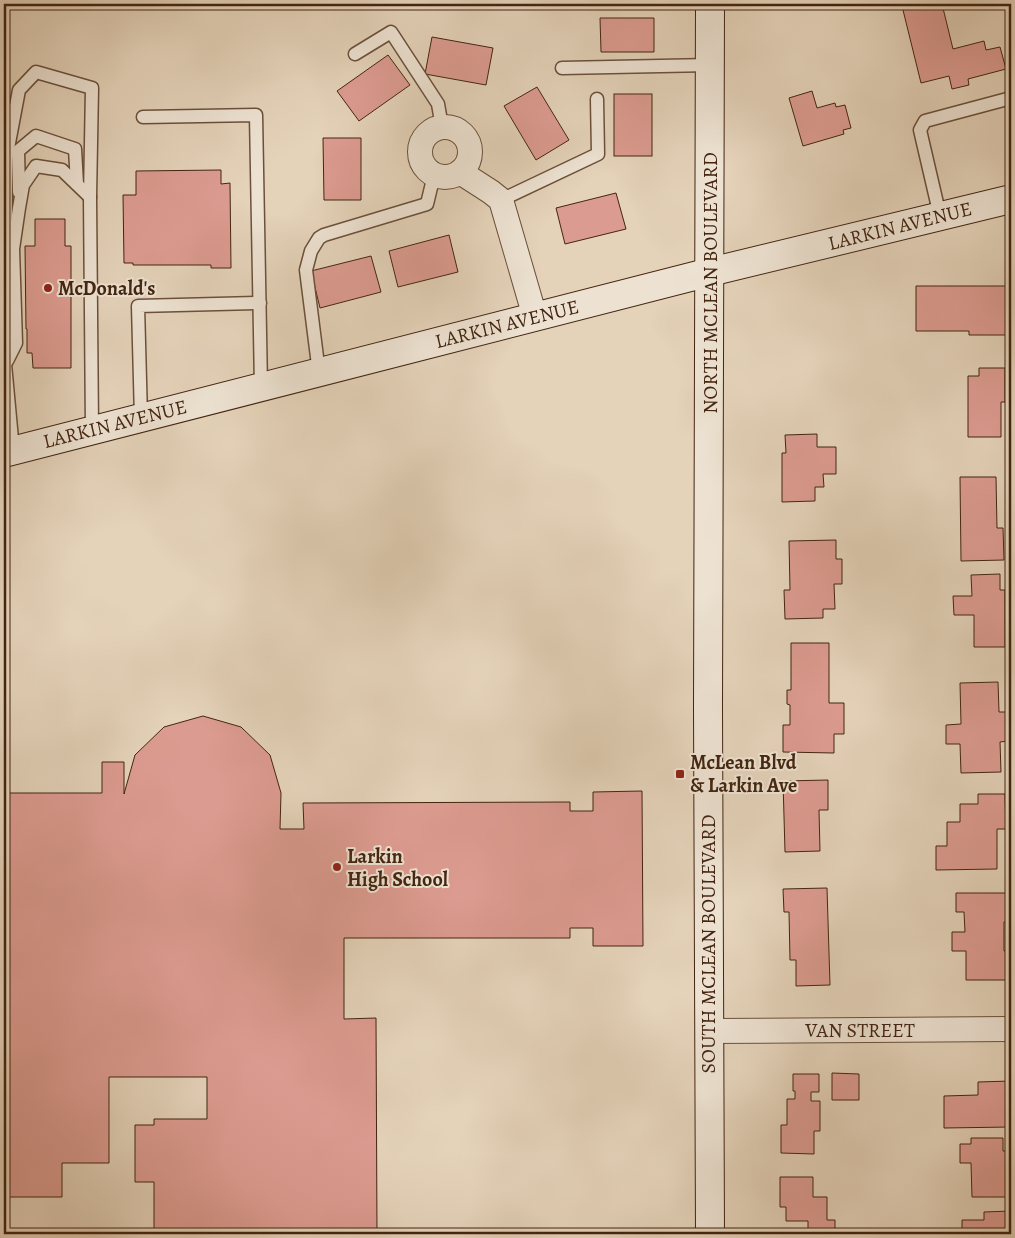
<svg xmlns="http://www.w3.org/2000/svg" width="1015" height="1238" viewBox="0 0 1015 1238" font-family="Alegreya,serif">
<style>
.building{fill:#dc9b90;stroke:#432511}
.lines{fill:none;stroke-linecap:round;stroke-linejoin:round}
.service-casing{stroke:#6b503b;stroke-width:15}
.minor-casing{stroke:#6b503b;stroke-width:26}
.secondary-casing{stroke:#432511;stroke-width:30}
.service{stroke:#ede2d2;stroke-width:12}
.minor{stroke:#ede2d2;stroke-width:24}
.secondary{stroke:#ede2d2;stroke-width:28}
.poi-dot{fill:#8f2418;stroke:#ede2d2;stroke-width:2}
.labels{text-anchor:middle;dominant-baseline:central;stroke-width:4;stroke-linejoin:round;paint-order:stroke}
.street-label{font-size:20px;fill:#432511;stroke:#ede2d2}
.poi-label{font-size:20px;font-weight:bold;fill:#432511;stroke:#ede2d2;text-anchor:start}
</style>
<rect width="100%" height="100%" fill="#e4d2b9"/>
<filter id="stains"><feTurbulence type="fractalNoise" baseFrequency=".004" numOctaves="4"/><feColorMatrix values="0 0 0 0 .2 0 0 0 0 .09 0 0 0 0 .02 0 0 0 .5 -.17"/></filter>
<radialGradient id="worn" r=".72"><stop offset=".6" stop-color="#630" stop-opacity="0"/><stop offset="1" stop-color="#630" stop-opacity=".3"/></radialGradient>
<g class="building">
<polygon points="911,4 942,4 953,49 984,41 986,50 1000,47 1006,69 968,79 969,85 952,89 949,76 921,83 902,6"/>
<polygon points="600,18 654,18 654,52 601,52"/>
<polygon points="432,37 493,48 486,85 425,74"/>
<polygon points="388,55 410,85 359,121 337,91"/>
<polygon points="537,87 569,140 536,160 504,106"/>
<polygon points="812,91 817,108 835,103 836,107 845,105 851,128 843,130 844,134 803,146 789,98"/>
<rect x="614" y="94" width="38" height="62"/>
<polygon points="323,138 361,138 361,200 324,200"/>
<polygon points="221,170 221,184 230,183 231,268 211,268 211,265 133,265 133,263 124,263 123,195 136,195 136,171"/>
<polygon points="616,193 626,229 565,244 556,208"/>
<polygon points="35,219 65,219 65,246 71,246 71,368 33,368 32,353 27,353 27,329 26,329 25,246 35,246"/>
<polygon points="449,235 458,272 398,287 389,251"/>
<polygon points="371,256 381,292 320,308 311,271"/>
<polygon points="916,286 1006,286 1007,335 969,335 969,331 916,331"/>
<polygon points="979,368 1005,368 1005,402 1001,402 1001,437 968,437 968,376 979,376"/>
<polygon points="817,434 817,447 836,447 836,474 823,474 824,487 815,487 815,501 782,502 782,453 786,453 785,435"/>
<polygon points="960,477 996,477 997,528 1003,528 1004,560 961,561"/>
<polygon points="836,540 836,559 842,559 842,584 834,584 835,609 823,609 823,618 785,619 784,590 790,590 789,541"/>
<polygon points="1000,574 1000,590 1005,590 1005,647 974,647 974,615 954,615 953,596 972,596 971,575"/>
<polygon points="791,643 829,643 829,703 844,703 844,734 834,734 834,753 783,752 783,725 790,725 790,705 787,704 787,690 791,690"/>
<polygon points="998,682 999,712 1007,712 1008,741 1000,742 1001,772 961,773 960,744 946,744 946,725 961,724 960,683"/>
<polygon points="203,716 241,727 270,755 281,793 280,829 304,829 303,803 570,802 570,811 593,811 593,792 642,791 643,946 593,946 593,928 570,928 570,938 344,938 344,1019 376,1018 377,1234 154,1234 154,1182 135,1182 135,1125 154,1125 154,1119 207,1119 207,1077 109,1077 109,1163 62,1163 62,1197 4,1197 4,793 102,793 102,762 124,762 124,794 135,755 164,727"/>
<polygon points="828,780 828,810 819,810 820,851 785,852 783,781"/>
<polygon points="978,794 1005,794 1006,829 997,829 997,869 936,870 936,846 947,846 947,822 960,822 960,804 978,804"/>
<polygon points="827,888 830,985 796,986 796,960 790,960 789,912 784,912 783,889"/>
<polygon points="956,893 1008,893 1008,922 1004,922 1004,951 1008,951 1008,980 966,980 966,951 952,951 952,932 965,932 964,912 956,912"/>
<polygon points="832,1073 859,1074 859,1100 832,1100"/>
<polygon points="793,1074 819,1074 819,1092 811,1092 811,1101 820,1101 820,1131 814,1131 814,1154 781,1153 781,1125 787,1125 787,1099 795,1099 795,1091 793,1091"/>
<polygon points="1011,1081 1011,1127 944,1128 944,1096 978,1095 978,1082"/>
<polygon points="971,1138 1003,1138 1003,1151 1011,1151 1011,1197 972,1197 971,1163 960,1163 960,1144 971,1144"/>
<polygon points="780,1177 813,1177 813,1197 827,1197 827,1220 835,1220 835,1234 808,1234 808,1221 786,1221 786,1207 780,1207"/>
<polygon points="1011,1211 1011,1234 962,1234 962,1220 984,1220 984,1212"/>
</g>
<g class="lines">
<g class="service-casing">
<g id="service">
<polyline points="355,54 391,32 438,104 442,127"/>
<polyline points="562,68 710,65"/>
<polyline points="143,117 256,115 261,387"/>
<polyline points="19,192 18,151 36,136 75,149 77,184"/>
<polyline points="501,200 598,154 597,99"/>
<polyline points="940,216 920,130 925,121 1011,98"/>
<polyline points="7,361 16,343 13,249 19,208 23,185 36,166 62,170 90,197"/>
<polyline points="319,373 306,270 311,251 319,238 324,235 427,204 434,175"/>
<polyline points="141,418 138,306 260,303"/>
<polyline points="13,450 5,364 6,159 19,90 36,72 92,88 90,197 92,430"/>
</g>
</g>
<g class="minor-casing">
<g id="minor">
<circle cx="445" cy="152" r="25"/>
<polyline points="460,172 491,192 501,200 535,317"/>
<polyline points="708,1031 1011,1029"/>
</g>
</g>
<g class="secondary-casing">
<g id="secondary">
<polyline points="4,453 710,272 1011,199"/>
<polyline points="710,1234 708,708 710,4"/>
</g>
</g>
<use href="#service" class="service"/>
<use href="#minor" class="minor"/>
<use href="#secondary" class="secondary"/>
</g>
<g class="poi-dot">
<circle cx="48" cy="288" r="5"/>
<rect x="675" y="769" width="10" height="10" rx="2.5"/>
<circle cx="337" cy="867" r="5"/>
</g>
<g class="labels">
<g class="street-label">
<text transform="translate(900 226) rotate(-14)">LARKIN AVENUE</text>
<text transform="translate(710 283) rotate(-90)">NORTH MCLEAN BOULEVARD</text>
<text transform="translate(507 324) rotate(-14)">LARKIN AVENUE</text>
<text transform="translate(115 424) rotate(-14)">LARKIN AVENUE</text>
<text transform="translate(708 944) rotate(-90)">SOUTH MCLEAN BOULEVARD</text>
<text x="860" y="1030">VAN STREET</text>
</g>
<g class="poi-label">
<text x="58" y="288">McDonald's</text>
<text x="690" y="762">McLean Blvd<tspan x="690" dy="23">&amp; Larkin Ave</tspan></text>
<text x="347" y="856">Larkin<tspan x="347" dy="23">High School</tspan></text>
</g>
</g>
<rect width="1015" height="1238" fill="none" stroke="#e4d2b9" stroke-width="20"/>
<rect x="5" y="5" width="1005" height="1228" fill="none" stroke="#432511" stroke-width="2.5"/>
<rect x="10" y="10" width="995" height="1218" fill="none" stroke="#432511"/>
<rect width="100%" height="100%" filter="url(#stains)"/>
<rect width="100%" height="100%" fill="url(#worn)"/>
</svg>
